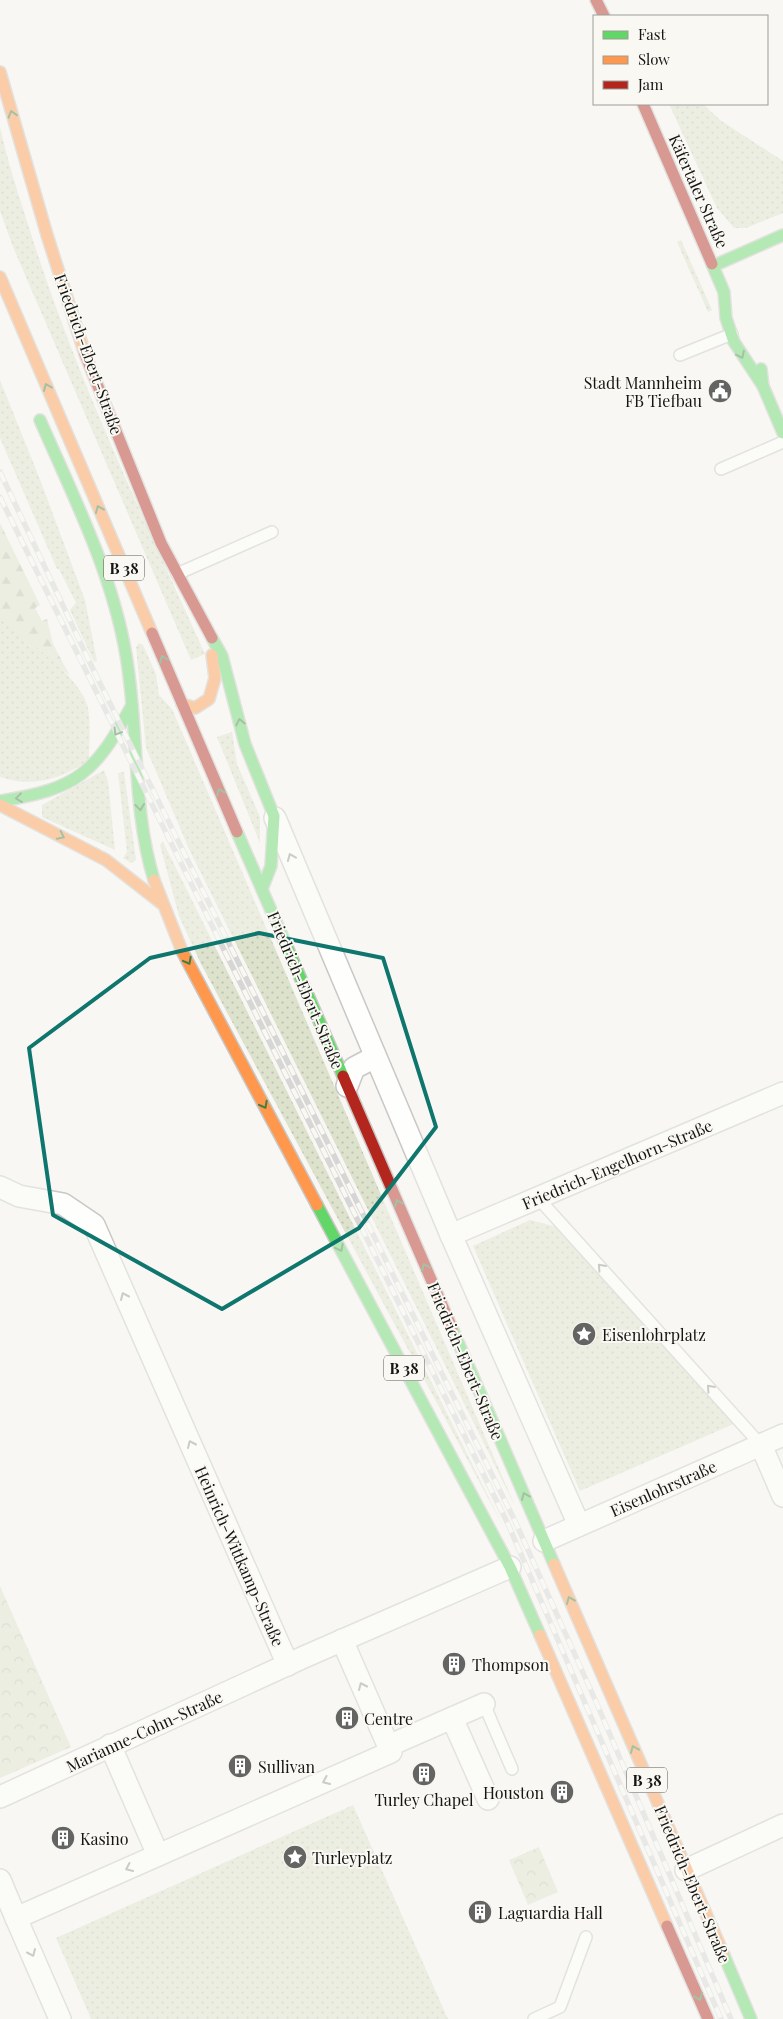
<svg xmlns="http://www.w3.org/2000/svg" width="783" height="2019" viewBox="0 0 783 2019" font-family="'Playfair Display',serif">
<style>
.grass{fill:url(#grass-dots)}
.forest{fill:url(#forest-firs)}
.park{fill:url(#park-crowns)}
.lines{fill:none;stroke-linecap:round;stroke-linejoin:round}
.lane-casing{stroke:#c9c8c6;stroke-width:14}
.street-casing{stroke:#c9c8c6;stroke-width:24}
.fast-casing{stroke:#c9c8c6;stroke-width:14}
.slow-casing{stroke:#c9c8c6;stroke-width:14}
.jam-casing{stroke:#c9c8c6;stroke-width:14}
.lane{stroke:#fefefd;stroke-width:11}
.street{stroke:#fefefd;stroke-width:21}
.fast{stroke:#63d668;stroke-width:11}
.slow{stroke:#ff974d;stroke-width:11}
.jam{stroke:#b3261e;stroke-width:11}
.rail-casing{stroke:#d6d6d5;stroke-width:5.5}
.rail{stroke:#f9f8f3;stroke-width:4;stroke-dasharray:11;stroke-linecap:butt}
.oneway{stroke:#407f42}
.oneway2{stroke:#959594}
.marked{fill:none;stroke:#0f766e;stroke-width:4;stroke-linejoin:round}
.labels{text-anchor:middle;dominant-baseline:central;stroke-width:4;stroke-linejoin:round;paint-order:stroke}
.shield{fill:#f9f8f3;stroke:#595956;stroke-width:1}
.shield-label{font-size:15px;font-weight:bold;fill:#151513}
.street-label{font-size:16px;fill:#151513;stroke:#f9f8f3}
.poi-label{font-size:16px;fill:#151513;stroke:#f9f8f3;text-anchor:start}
</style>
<defs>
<pattern id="grass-dots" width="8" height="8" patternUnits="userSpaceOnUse" patternTransform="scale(1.25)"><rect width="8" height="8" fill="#dde2cd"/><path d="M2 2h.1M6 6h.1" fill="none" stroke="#bdc1af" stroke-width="1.8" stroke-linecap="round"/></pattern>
<pattern id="forest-firs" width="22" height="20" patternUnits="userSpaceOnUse" patternTransform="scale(1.25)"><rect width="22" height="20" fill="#dde2cd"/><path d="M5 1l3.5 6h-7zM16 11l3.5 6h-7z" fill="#bdc1af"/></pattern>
<pattern id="park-crowns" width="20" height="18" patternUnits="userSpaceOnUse" patternTransform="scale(1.25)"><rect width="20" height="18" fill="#dde2cd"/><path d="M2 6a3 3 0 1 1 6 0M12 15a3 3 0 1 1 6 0" fill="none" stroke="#bdc1af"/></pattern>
</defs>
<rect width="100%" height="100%" fill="#f8f7f4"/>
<g class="grass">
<polygon points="669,104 703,104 720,120 783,161 783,213 746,228 734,228 717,208"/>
<path d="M 0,127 C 7,159 17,190 27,221 C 73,371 141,512 205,654 L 191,660 L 13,247 L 0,211 Z"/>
<polygon points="681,240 712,310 708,312 677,242"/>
<polygon points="0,380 41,482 85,600 97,661 94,662 70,610 76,603 59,569 57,569 0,438"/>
<path d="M 0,612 C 22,637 83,678 88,708 C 91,724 89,743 89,759 C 65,779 30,788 0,777 Z"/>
<polygon points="139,643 143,645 156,674 159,695 172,709 515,1506 189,849 146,748 136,647"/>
<polygon points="232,732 237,764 260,817 260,843 217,737"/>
<polygon points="104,770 108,781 115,850 42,817 42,805"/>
<polygon points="124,772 136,860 131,863 123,858 127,852 118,773"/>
<polygon points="163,842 503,1526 201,964 179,916 160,845"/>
<polygon points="530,1220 561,1228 736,1423 580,1491 473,1246"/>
<polygon points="353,1805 448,2019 91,2019 56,1938"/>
</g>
<polygon class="forest" points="0,523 40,605 35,608 42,621 47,619 53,644 70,676 13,627 0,612"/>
<g class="park">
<polygon points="0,1586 71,1747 0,1778"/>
<polygon points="539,1847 558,1892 528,1905 509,1860"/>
</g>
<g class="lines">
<g class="lane-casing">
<g id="lane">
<polyline points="680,355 732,334"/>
<polyline points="721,469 783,442"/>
<polyline points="177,574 272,532"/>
<polyline points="538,1198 761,1445"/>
<polyline points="484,1704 512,1769"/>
<polyline points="534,2019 560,2007 586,1937"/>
</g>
</g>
<g class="street-casing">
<g id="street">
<polyline points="275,818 451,1235 579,1525"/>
<polyline points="347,1086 354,1068 375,1057"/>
<polyline points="0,1187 19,1196 63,1204 94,1225 288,1665"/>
<polyline points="451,1235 783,1093"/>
<polyline points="761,1445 783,1496"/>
<polyline points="544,1541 783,1435"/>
<polyline points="452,1718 488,1799"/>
<polyline points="110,1745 158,1855"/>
<polyline points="388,1746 484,1704"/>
<polyline points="0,1797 304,1657 510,1567"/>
<polyline points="686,1870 783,1825"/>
<polyline points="0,1880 16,1918"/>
<polyline points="60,2019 16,1918 391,1752 342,1640"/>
</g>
</g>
<g class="fast-casing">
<g id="fast">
<polyline points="712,264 724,292 726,318 734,342 763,386"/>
<polyline points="713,266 783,235"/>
<polyline points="761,369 763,386 783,433"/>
<path d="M 40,420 C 73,496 112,572 126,655 C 139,729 132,808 154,880"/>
<polyline points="212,638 222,656 245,744 274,816 271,866 262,889"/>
<path d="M 0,801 C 78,789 95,773 132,705"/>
<polyline points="237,832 343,1076"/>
<polyline points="317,1205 510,1567 540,1635"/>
<polyline points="452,1328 554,1564"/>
<polyline points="723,1953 751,2019"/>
</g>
</g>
<g class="slow-casing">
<g id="slow">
<polyline points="0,72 47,235 85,354"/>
<polyline points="0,277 152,633"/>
<polyline points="182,704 195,708 209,699 215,678 212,655"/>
<polyline points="0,805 106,860 161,903"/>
<polyline points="154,880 182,951 317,1205"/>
<polyline points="554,1564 723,1953"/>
<polyline points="540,1635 667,1926"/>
</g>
</g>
<g class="jam-casing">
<g id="jam">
<polyline points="596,0 604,16"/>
<polyline points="643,104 712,264"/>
<polyline points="85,354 161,543 212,638"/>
<polyline points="152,633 237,832"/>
<polyline points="343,1076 452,1328"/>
<polyline points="667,1926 708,2019"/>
</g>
</g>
<use href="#lane" class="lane"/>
<use href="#street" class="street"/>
<use href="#fast" class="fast"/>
<use href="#slow" class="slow"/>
<use href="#jam" class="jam"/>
<g class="rail-casing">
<g id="rail">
<polyline points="0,472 91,665 515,1521 597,1704 731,2019"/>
<polyline points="0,497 508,1524 721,2019"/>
</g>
</g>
<use href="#rail" class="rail"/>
</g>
<defs><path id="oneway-chevron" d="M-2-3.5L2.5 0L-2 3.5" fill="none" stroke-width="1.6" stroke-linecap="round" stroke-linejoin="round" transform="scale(1.25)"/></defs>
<g class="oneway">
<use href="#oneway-chevron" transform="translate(12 114) rotate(-107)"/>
<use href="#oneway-chevron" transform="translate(741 355) rotate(64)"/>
<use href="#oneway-chevron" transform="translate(47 387) rotate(-113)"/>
<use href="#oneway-chevron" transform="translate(99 509) rotate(-113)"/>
<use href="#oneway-chevron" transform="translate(163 659) rotate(-113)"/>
<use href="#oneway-chevron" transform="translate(240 722) rotate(-102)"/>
<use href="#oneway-chevron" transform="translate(117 732) rotate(121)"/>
<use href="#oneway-chevron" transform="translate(220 792) rotate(-114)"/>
<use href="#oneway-chevron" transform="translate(19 798) rotate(173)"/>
<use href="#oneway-chevron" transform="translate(140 807) rotate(84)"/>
<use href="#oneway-chevron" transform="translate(61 836) rotate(26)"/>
<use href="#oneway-chevron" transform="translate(188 961) rotate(62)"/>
<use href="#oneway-chevron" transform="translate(264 1105) rotate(62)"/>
<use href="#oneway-chevron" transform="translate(398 1203) rotate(-113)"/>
<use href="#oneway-chevron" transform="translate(340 1248) rotate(62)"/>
<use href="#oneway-chevron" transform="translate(425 1267) rotate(-113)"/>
<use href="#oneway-chevron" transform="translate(525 1496) rotate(-113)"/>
<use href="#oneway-chevron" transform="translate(570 1600) rotate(-113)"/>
<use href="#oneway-chevron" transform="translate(634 1749) rotate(-113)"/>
<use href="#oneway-chevron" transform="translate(699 1997) rotate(66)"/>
</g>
<g class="oneway2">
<use href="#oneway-chevron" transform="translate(291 857) rotate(-113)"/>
<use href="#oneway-chevron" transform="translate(601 1267) rotate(-132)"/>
<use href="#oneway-chevron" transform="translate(124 1296) rotate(-114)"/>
<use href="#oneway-chevron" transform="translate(710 1388) rotate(-132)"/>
<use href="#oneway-chevron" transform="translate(191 1444) rotate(-114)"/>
<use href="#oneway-chevron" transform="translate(362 1686) rotate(-114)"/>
<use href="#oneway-chevron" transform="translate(326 1781) rotate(156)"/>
<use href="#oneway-chevron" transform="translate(129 1868) rotate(156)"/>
<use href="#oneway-chevron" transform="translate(32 1953) rotate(66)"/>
</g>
<path d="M0 0H783V2019H0ZM 259,933 L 383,958 L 436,1127 L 359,1228 L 222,1309 L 53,1215 L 29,1048 L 150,958 Z" fill="#f8f7f4" fill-opacity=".55" fill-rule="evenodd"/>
<path class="marked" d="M 259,933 L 383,958 L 436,1127 L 359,1228 L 222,1309 L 53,1215 L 29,1048 L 150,958 Z"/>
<defs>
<g id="civic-disc" transform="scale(1.25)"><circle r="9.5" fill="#646462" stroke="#f9f8f3"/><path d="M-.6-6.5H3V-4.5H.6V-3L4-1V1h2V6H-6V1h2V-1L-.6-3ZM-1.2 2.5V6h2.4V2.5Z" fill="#fff"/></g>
<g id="sight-disc" transform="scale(1.25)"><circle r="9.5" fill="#646462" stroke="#f9f8f3"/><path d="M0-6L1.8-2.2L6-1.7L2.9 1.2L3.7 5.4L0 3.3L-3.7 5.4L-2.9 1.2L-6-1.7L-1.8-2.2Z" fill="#fff"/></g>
<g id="building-disc" transform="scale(1.25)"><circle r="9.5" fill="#646462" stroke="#f9f8f3"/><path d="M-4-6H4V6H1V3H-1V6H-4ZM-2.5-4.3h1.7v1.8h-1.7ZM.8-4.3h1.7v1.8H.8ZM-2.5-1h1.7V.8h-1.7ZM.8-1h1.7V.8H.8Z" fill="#fff"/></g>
</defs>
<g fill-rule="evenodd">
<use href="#civic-disc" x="720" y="391"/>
<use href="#sight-disc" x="584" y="1334"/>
<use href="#building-disc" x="454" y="1664"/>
<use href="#building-disc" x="347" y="1718"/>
<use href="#building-disc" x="240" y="1766"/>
<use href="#building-disc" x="424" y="1774"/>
<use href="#building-disc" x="562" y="1792"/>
<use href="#building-disc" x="63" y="1838"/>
<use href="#sight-disc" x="295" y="1857"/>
<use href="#building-disc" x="480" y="1912"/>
</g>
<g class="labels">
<g class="shield">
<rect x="104" y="555.5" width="40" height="25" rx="4"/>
<rect x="384" y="1355.5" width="40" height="25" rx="4"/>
<rect x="627" y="1767.5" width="40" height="25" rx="4"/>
</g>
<g class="shield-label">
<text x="124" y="568">B 38</text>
<text x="404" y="1368">B 38</text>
<text x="647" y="1780">B 38</text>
</g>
<g class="street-label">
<text transform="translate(699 191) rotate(66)">Käfertaler Straße</text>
<text transform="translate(89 354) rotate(70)">Friedrich-Ebert-Straße</text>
<text transform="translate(306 990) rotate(67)">Friedrich-Ebert-Straße</text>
<text transform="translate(617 1164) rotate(-23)">Friedrich-Engelhorn-Straße</text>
<text transform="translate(466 1361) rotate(67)">Friedrich-Ebert-Straße</text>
<text transform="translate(663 1488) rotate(-24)">Eisenlohrstraße</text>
<text transform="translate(240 1556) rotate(66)">Heinrich-Wittkamp-Straße</text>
<text transform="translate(144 1731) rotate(-25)">Marianne-Cohn-Straße</text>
<text transform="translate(693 1884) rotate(67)">Friedrich-Ebert-Straße</text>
</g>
<g class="poi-label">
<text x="702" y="382" text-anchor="end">Stadt Mannheim<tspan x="702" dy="18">FB Tiefbau</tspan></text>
<text x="602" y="1334">Eisenlohrplatz</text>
<text x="472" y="1664">Thompson</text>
<text x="364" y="1718">Centre</text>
<text x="258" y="1766">Sullivan</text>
<text x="544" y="1792" text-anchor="end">Houston</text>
<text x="424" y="1799" text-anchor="middle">Turley Chapel</text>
<text x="80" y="1838">Kasino</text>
<text x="312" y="1857">Turleyplatz</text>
<text x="498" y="1912">Laguardia Hall</text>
</g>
</g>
<rect x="593" y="15" width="175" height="90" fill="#f9f8f3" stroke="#9e9d99"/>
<rect x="603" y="31" width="25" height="8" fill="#63d668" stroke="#9e9d99"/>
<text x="638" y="40" font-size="15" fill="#151513">Fast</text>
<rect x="603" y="56" width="25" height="8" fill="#ff974d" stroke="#9e9d99"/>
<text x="638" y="65" font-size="15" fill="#151513">Slow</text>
<rect x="603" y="81" width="25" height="8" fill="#b3261e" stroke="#9e9d99"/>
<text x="638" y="90" font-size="15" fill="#151513">Jam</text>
</svg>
